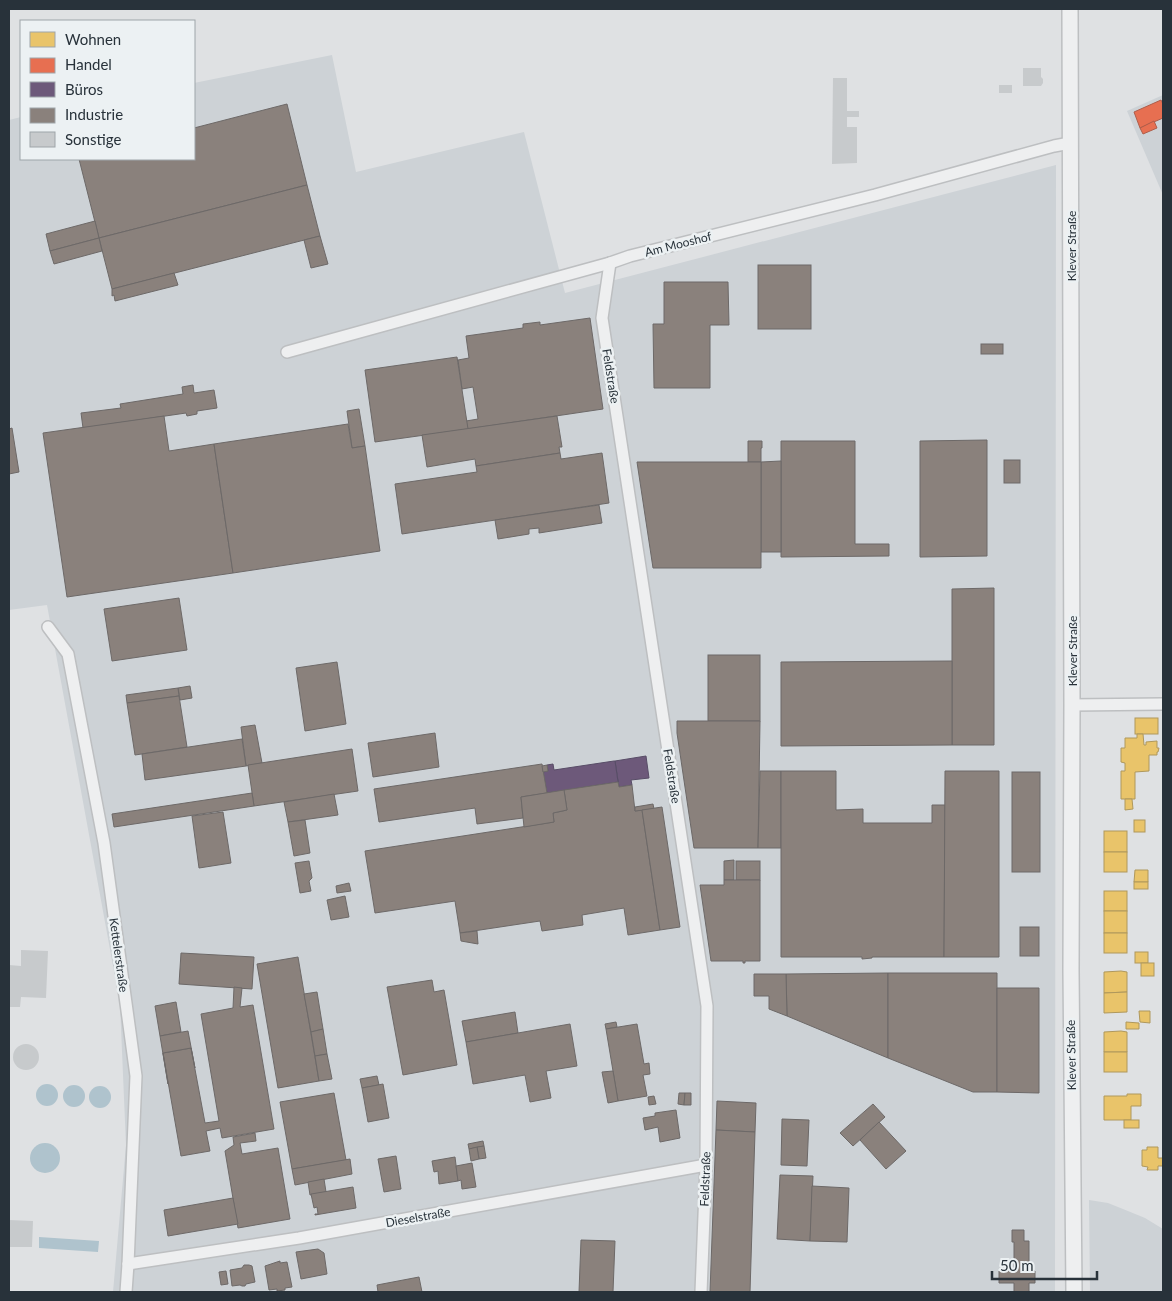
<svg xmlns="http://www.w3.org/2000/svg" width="1172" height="1301" viewBox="0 0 1172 1301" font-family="Lato,sans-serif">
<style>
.built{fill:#cdd2d6}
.water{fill:#afc3cd}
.homes{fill:#e9c46a;stroke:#af985c}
.shops{fill:#e76f51;stroke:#ae5d4a}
.offices{fill:#6d597a;stroke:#584d67}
.industry{fill:#8a817c;stroke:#6d6968}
.building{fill:#c7cacc}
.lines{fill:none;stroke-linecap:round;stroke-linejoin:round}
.minor-casing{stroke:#bdbfc1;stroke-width:14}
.tertiary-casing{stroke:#bdbfc1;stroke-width:18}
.minor{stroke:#eeeff0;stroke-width:11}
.tertiary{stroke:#eeeff0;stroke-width:15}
.labels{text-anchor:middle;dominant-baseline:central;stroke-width:5;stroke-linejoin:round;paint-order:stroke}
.street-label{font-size:12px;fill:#28323a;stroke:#ecf1f3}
</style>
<rect width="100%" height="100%" fill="#dfe1e3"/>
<g class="built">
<polygon points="332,55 356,172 524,132 565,293 1056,165 1055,1292 113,1292 126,1145 120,1004 47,605 9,610 9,120 21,117 21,159 194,159 194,83"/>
<polygon points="1163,95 1163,195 1127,111"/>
<polygon points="1089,1200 1108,1203 1123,1209 1145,1218 1163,1229 1163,1292 1090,1292"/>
</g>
<g class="water">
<circle cx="47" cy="1095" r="11"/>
<circle cx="74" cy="1096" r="11"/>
<circle cx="100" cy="1097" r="11"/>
<circle cx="45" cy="1158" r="15"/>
<polygon points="39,1237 99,1241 98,1252 39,1248"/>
</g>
<g class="homes">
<rect x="1135" y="718" width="23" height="16"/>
<polygon points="1137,734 1143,734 1144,745 1146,745 1146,742 1157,741 1157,748 1159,748 1158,752 1157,752 1157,755 1149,755 1149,771 1135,772 1135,799 1121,799 1121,771 1125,771 1125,763 1121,762 1121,748 1125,748 1125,738 1137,738"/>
<polygon points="1125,799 1132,799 1133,809 1125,810"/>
<rect x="1134" y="820" width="11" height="12"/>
<rect x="1104" y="831" width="23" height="21"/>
<rect x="1104" y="852" width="23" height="20"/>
<polygon points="1135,870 1148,870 1148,882 1134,882"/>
<rect x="1134" y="882" width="14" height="7"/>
<rect x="1104" y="891" width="23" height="20"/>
<rect x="1104" y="911" width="23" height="22"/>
<rect x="1104" y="933" width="23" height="20"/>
<rect x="1135" y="952" width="13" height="11"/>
<rect x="1141" y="963" width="13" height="13"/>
<polygon points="1121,971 1127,972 1127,992 1104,993 1104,972"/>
<polygon points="1127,992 1127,1012 1104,1013 1104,993"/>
<polygon points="1139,1011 1150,1011 1150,1023 1140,1022"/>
<polygon points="1126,1022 1139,1023 1139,1029 1126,1029"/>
<polygon points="1121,1031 1127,1032 1127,1052 1104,1052 1104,1032"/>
<rect x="1104" y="1052" width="23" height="20"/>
<polygon points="1127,1094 1141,1094 1141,1106 1131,1106 1131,1120 1104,1120 1104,1096 1127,1096"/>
<rect x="1124" y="1120" width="15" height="8"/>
<polygon points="1147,1147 1158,1147 1158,1158 1163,1158 1163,1166 1158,1166 1158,1170 1147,1170 1148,1167 1142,1166 1142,1150 1147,1150"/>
</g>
<g class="shops">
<polygon points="1161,100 1163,104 1163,118 1140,128 1134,112"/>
<polygon points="1154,121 1157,128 1143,134 1140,128"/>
</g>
<g class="offices">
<polygon points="646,756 649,778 631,780 632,785 619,787 615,761"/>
<polygon points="614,761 615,761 618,782 547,793 543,772 548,771 547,765 553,764 554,770"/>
</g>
<g class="industry">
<polygon points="287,104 307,185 99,238 79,159 194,159 194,128"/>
<polygon points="307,185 320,236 112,289 99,238"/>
<polygon points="95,221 99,238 50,251 46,234"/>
<polygon points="320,236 328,264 311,268 304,240"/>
<polygon points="99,238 102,251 54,264 50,251"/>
<rect x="758" y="265" width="53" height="64"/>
<polygon points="174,273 178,285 115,301 114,295 112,296 112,289"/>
<polygon points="664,282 728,282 729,325 710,325 710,388 654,388 653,324 664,324"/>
<polygon points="590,318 603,409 468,429 466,421 478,419 473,387 462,389 458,360 469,358 466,336 523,328 523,324 540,322 540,325"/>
<rect x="981" y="344" width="22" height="10"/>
<polygon points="457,357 468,429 375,442 365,370"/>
<polygon points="193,385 194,393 214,390 217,408 197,411 197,414 187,416 186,413 83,428 81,413 121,408 120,404 183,394 182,387"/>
<polygon points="359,409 365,446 352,448 347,411"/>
<polygon points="164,416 169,451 214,444 233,573 67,597 43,433"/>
<polygon points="557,416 562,447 559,447 560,453 476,466 475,459 427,467 422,435"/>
<polygon points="348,424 352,448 365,446 380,551 233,573 214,444"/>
<polygon points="12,428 19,472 9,474 9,429"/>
<polygon points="987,440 987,556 920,557 920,441"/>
<polygon points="748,441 762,441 762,448 761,448 761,462 748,462"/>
<polygon points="781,441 855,441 855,544 889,544 889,556 781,557"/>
<polygon points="560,453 561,459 602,453 609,503 402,534 395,484 477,472 476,466"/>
<rect x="1004" y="460" width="16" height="23"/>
<polygon points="781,461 781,552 761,552 761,462"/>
<polygon points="637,462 761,462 761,568 653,568"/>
<polygon points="599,505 602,523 539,533 539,528 529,529 529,534 498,539 495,520"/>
<polygon points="994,588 994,745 952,745 952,589"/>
<polygon points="179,598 187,650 112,661 104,609"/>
<rect x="708" y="655" width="52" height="66"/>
<polygon points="952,661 952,745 781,746 781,662"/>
<polygon points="337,662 346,724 305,731 296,668"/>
<polygon points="190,686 192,698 180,700 178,688"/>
<polygon points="178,688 179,696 127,703 126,695"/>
<polygon points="179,696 187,747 135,755 127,703"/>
<polygon points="677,721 760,721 758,848 694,848 677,733"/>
<polygon points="255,725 262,763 246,766 241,727"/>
<polygon points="435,733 439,767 373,777 368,743"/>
<polygon points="242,739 246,766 145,780 142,754"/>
<polygon points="352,749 358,791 254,806 248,765"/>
<polygon points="542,764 547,793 521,797 523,818 477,824 475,808 379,822 374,789"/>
<polygon points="547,765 548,771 543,772 542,766"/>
<polygon points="760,771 781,771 781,848 758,848"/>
<polygon points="781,771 836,771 836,810 863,809 863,823 932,823 932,805 945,805 944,957 872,957 872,958 862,959 862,957 781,957"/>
<polygon points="945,771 999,771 999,957 944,957"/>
<rect x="1012" y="772" width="28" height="100"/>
<polygon points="618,782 619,787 632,785 635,811 642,810 660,930 628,935 624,908 582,915 583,925 542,931 540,921 460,933 455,901 375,913 365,851 554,822 553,813 567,810 564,790"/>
<polygon points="564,790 567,810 553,813 554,822 524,827 521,797"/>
<polygon points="252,793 254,806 114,827 112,814"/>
<polygon points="334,794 338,815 288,822 284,802"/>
<polygon points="653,804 654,809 635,811 635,807"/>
<polygon points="662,807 680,927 660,930 642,810"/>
<polygon points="223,812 231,863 199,868 192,816"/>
<polygon points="305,820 310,853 294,856 288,822"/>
<polygon points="734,860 734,880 724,880 724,861"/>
<polygon points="309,861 312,878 309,881 311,891 300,893 295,863"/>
<rect x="736" y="861" width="24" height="19"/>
<polygon points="724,880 760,880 760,961 745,961 745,963 743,963 743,961 711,961 700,885 724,885"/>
<polygon points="349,883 351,891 337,893 336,886"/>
<polygon points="345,896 349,917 331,920 327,900"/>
<rect x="1020" y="927" width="19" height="29"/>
<polygon points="477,931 478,944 461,941 460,933"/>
<polygon points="181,953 254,957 252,989 179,984"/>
<polygon points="298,957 319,1081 278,1088 257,964"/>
<polygon points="888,973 888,1058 787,1016 786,974"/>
<polygon points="888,973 997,973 997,1092 973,1092 888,1058"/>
<polygon points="754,974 786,974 787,1016 769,1009 769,996 754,996"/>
<polygon points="432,980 434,992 444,990 457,1065 403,1075 387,987"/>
<polygon points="234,987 242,988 240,1007 253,1005 274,1129 222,1138 220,1128 206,1131 210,1151 181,1156 163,1053 191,1048 205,1123 219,1121 201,1014 233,1008"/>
<polygon points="997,988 1039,988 1039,1093 997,1092"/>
<polygon points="317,992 323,1029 311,1032 304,994"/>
<polygon points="176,1002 181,1032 160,1036 155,1006"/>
<polygon points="515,1012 518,1033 466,1042 462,1021"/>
<polygon points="616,1022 617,1027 606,1029 605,1024"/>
<polygon points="570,1024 577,1066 546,1071 551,1098 530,1102 525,1075 473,1084 466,1042"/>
<polygon points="637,1024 644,1064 649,1063 650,1074 643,1075 647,1096 618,1101 606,1029"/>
<polygon points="323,1029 327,1054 315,1056 311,1032"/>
<polygon points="188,1031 195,1068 191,1048 163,1053 168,1084 160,1036"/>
<polygon points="327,1054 332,1079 319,1081 315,1056"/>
<polygon points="613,1071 618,1101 608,1103 602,1072"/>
<polygon points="377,1076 379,1085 362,1088 360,1079"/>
<polygon points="383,1084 389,1118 368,1122 362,1088"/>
<polygon points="334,1093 346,1160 292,1169 280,1102"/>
<polygon points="679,1093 685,1093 684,1105 678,1104"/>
<polygon points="685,1093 691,1093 691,1105 684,1105"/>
<polygon points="654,1096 656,1104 649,1105 648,1097"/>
<polygon points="717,1101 756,1103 755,1132 716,1130"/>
<polygon points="873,1104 885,1117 853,1146 840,1133"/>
<polygon points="676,1110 680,1138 660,1142 658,1127 645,1130 643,1118 655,1116 655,1113"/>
<polygon points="782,1119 809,1120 807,1166 781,1165"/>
<polygon points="879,1122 906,1151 886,1169 860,1140"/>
<polygon points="716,1130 755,1132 750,1292 710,1292"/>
<polygon points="255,1133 256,1141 240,1143 242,1154 278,1148 290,1219 238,1228 225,1151 234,1145 233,1137"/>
<polygon points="483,1141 484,1146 469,1149 468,1144"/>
<polygon points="484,1146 486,1158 479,1159 477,1147"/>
<polygon points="477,1147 479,1159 471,1161 469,1149"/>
<polygon points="396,1156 401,1189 384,1192 378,1159"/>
<polygon points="455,1157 458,1181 439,1184 438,1171 434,1172 432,1161"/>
<polygon points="350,1159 352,1174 295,1185 292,1169"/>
<polygon points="472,1163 476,1187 462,1189 461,1180 458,1181 456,1166"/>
<polygon points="780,1175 813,1176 810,1241 777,1239"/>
<polygon points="324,1179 326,1192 310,1195 308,1182"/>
<polygon points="812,1186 849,1188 847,1242 810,1241"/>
<polygon points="353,1187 356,1208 315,1215 315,1214 318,1214 317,1207 314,1208 311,1194"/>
<polygon points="233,1198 238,1224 168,1236 164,1210"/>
<polygon points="1012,1230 1024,1230 1024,1241 1029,1241 1029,1271 1035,1271 1035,1283 1029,1283 1029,1292 1014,1292 1014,1283 999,1283 999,1271 1014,1271 1014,1242 1012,1242"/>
<polygon points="581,1240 615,1241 613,1292 579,1292"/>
<polygon points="318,1249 324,1253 327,1274 301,1279 296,1252"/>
<polygon points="280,1261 280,1263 287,1262 292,1287 285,1288 285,1290 277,1291 277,1289 269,1290 265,1266"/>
<polygon points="244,1265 249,1265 252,1266 255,1282 246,1284 245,1286 242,1286 240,1285 232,1286 230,1270 242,1268"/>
<polygon points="226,1271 228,1284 221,1285 219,1272"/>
<polygon points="419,1277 422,1292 378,1292 377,1285"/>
</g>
<g class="building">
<polygon points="1023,68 1041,68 1041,77 1043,79 1043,83 1041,86 1023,86"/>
<polygon points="833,78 847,78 847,111 859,111 859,117 847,117 847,127 857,127 857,163 832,164"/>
<rect x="999" y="85" width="13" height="8"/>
<polygon points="21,950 48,951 46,998 21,997 20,1007 9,1007 9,965 21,966"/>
<circle cx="26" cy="1057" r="13"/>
<polygon points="9,1220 33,1221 32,1247 9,1247"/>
</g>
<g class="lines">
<g class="minor-casing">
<g id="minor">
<polyline points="610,263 602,318 707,1006 706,1165 701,1292"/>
<polyline points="287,352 610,263 630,256 875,195 1054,146 1070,143"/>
<polyline points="48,627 68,654 104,843 136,1076 128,1264 126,1292"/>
<polyline points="1072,705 1163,704"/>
<polyline points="128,1264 299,1238 706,1165"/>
</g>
</g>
<g class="tertiary-casing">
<polyline id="tertiary" points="1070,9 1072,705 1071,971 1074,1292"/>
</g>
<use href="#minor" class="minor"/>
<use href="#tertiary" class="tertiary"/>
</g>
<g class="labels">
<g class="street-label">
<text transform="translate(678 244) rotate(-14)">Am Mooshof</text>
<text transform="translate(1071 246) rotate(-90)">Klever Straße</text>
<text transform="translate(611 376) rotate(81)">Feldstraße</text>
<text transform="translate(1072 651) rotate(-90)">Klever Straße</text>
<text transform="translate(672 776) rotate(81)">Feldstraße</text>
<text transform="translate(119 955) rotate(82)">Kettelerstraße</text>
<text transform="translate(1071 1055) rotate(-91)">Klever Straße</text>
<text transform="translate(705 1179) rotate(-88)">Feldstraße</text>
<text transform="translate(418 1217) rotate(-10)">Dieselstraße</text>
</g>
</g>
<rect width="1172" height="1301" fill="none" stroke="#28323a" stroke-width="20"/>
<rect x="20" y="20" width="175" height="140" fill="#ecf1f3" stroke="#9ea5a9"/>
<rect x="30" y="32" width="25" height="15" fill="#e9c46a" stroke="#9ea5a9"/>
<text x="65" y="45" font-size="15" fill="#28323a">Wohnen</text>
<rect x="30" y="58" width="25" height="15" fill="#e76f51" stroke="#9ea5a9"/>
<text x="65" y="70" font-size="15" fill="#28323a">Handel</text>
<rect x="30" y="82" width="25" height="15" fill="#6d597a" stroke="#9ea5a9"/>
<text x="65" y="95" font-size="15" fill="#28323a">Büros</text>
<rect x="30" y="108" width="25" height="15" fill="#8a817c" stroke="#9ea5a9"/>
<text x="65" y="120" font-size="15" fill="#28323a">Industrie</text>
<rect x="30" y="132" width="25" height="15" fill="#c7cacc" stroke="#9ea5a9"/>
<text x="65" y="145" font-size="15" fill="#28323a">Sonstige</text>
<path d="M992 1271v8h105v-8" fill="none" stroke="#28323a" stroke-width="2.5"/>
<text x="1000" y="1271" font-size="15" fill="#28323a" stroke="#ecf1f3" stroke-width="4" paint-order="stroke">50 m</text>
</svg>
